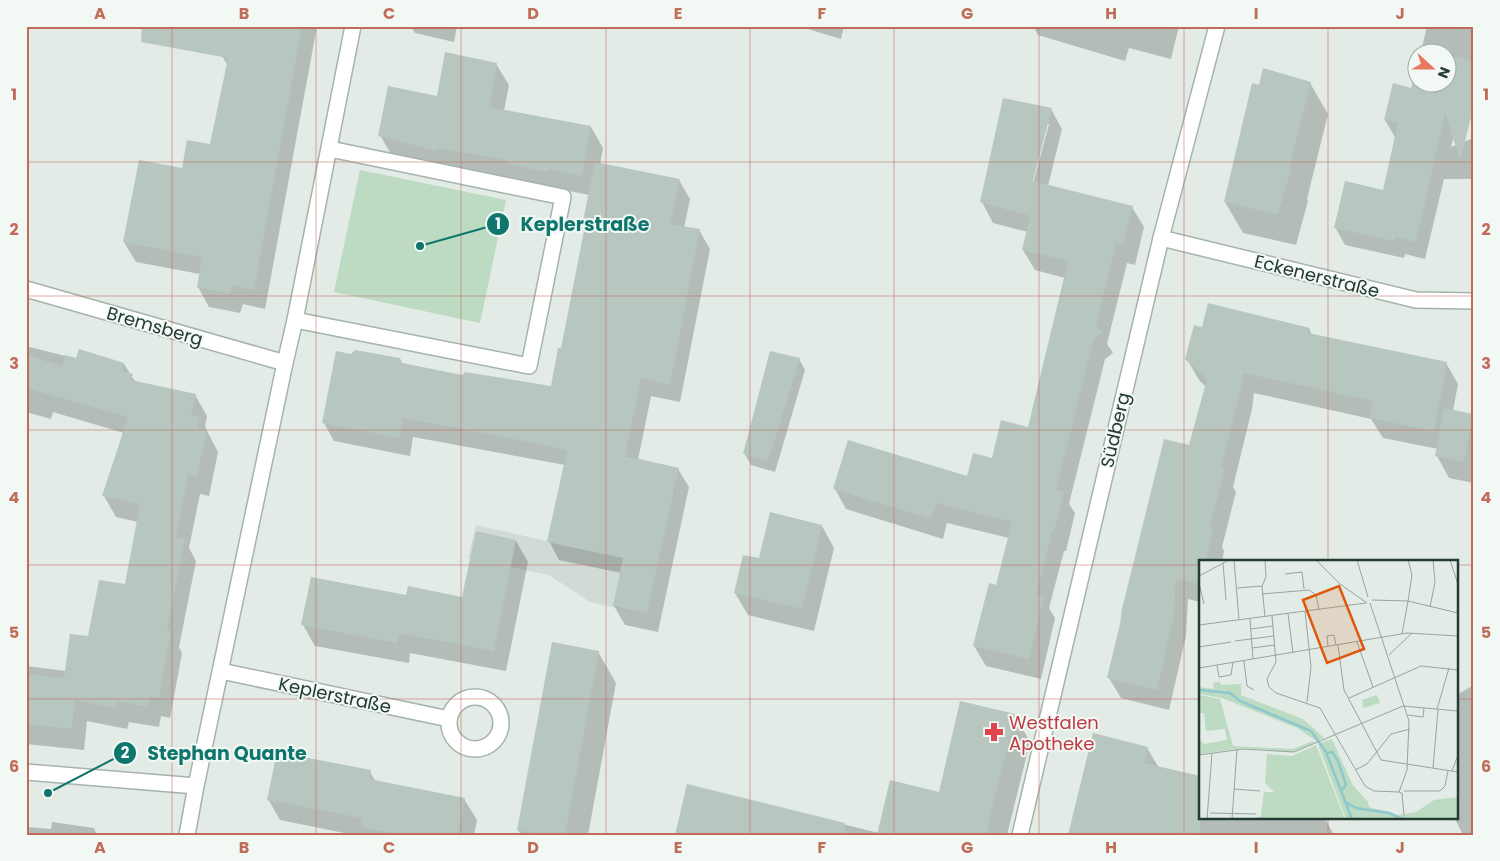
<svg xmlns="http://www.w3.org/2000/svg" width="1500" height="861" viewBox="0 0 1500 861" font-family="Poppins,sans-serif">
<style>
.built{fill:#d0dbd5}
.green{fill:#bcdbc2}
.shadow{fill:#0003;fill-rule:evenodd}
.building{fill:#b7c6bf}
.lines{fill:none;stroke-linecap:round;stroke-linejoin:round}
.minor-casing{stroke:#a5b3ac;stroke-width:18}
.minor{stroke:#fff;stroke-width:15}
.grid{fill:none;stroke:#c16c58;stroke-width:1;stroke-opacity:0.55}
.labels{text-anchor:middle;dominant-baseline:central;stroke-width:4;stroke-linejoin:round;paint-order:stroke}
.street-label{font-size:18px;fill:#233b32;stroke:#f2f8f4}
.health-label{font-size:18px;fill:#be3a42;stroke:#f2f8f4;text-anchor:start}
.inset-river{fill:none;stroke:#8dc8cd;stroke-width:2.5}
.inset-road{fill:none;stroke:#96a59e;stroke-width:1}
.view{fill:#de580e;fill-opacity:0.15;stroke:#de580e;stroke-width:2.5}
.inset-edge{fill:none;stroke:#233b32;stroke-width:2.5}
.leader{fill:none;stroke:#0f766e;stroke-width:2}
.callout-dot{fill:#0f766e;stroke:#f2f8f4;stroke-width:2}
.mark-label{font-size:15px;text-anchor:middle;font-weight:bold;fill:#fff}
.callout-label{font-size:19px;text-anchor:middle;font-weight:bold;fill:#0f766e;stroke:#f2f8f4;stroke-width:4;stroke-linejoin:round;paint-order:stroke}
.neatline{fill:none;stroke:#c16c58;stroke-width:2}
.grid-label{font-size:16px;text-anchor:middle;font-weight:bold;fill:#c16c58}
</style>
<rect width="100%" height="100%" fill="#e2ebe6"/>
<polygon class="built" points="569,443 679,468 647,614 590,602 549,575 468,558 476,525 547,541"/>
<polygon class="green" points="360,170 506,200 480,323 334,292"/>
<g class="shadow">
<polygon points="228,26 317,26 265,309 243,304 240,313 209,307 198,287 200,274 136,262 124,242 183,170 211,146 228,66 222,56"/>
<polygon points="411,26 457,26 454,42 415,33"/>
<polygon points="798,26 844,26 841,39"/>
<polygon points="1033,26 1179,26 1171,59 1129,48 1125,61 1038,35"/>
<polygon points="1427,26 1474,26 1474,78 1455,132 1451,147 1474,138 1474,179 1444,179 1425,259 1405,254 1404,258 1345,245 1335,227 1384,191 1395,137 1385,120 1418,82 1448,82 1448,52 1421,52"/>
<polygon points="496,64 509,85 504,111 591,127 603,148 600,164 679,180 690,199 684,228 699,230 710,249 680,402 651,396 638,460 678,469 689,487 658,632 625,625 614,606 621,573 559,560 549,541 565,465 413,437 410,456 334,441 324,423 402,365 462,376 552,387 562,349 586,224 584,221 589,195 392,156 380,135 438,97"/>
<polygon points="1310,83 1328,114 1307,199 1308,201 1296,245 1243,233 1225,202 1260,86"/>
<path d="M 1051,109 L 1062,129 L 1048,186 L 1132,207 L 1144,227 L 1135,265 L 1127,263 L 1107,344 L 1113,353 L 1105,359 L 1069,504 L 1075,513 L 1066,551 L 1064,551 L 1049,608 L 1055,618 L 1041,679 L 986,666 L 974,646 L 997,586 L 1009,538 L 947,523 L 943,539 L 846,509 L 835,489 L 968,478 L 993,459 L 1029,428 L 1065,278 L 1035,270 L 1023,250 L 1028,232 L 993,223 L 982,202 ZM 1046,124 L 1049,124 L 1032,188 L 1030,187 Z"/>
<polygon points="1203,328 1309,329 1312,335 1446,363 1458,384 1453,411 1472,415 1474,418 1474,483 1449,478 1437,456 1438,449 1383,438 1371,419 1254,393 1252,409 1233,487 1236,492 1222,547 1224,551 1222,561 1200,561 1200,602 1188,599 1186,636 1169,710 1121,698 1109,678 1190,447 1206,387 1199,380 1187,359"/>
<polygon points="26,346 77,359 124,364 136,383 195,395 207,416 205,427 218,452 209,496 200,494 189,548 196,561 179,647 182,653 170,718 161,716 159,727 129,722 127,729 87,721 84,750 26,744 26,666 66,671 126,585 138,522 116,517 104,496 124,433 53,412 51,419 26,412"/>
<polygon points="799,359 805,370 775,472 751,465 745,454"/>
<polygon points="822,526 834,548 814,631 748,615 735,593 760,560"/>
<polygon points="516,541 528,562 506,671 410,653 409,663 315,646 303,625 407,597 463,598"/>
<polygon points="598,652 616,683 588,835 521,835 518,830"/>
<polygon points="1474,685 1474,835 1463,835 1454,817 1456,817 1456,695"/>
<polygon points="1015,715 1030,742 1007,835 676,835 688,786 879,833 940,793"/>
<polygon points="1147,748 1159,768 1200,777 1200,817 1324,817 1334,835 1069,835"/>
<polygon points="370,772 376,782 464,799 477,820 474,835 354,835 280,820 268,799"/>
<polygon points="52,822 94,828 97,835 26,835 26,827 51,829"/>
</g>
<g class="building">
<polygon points="142,26 302,26 254,290 232,285 230,294 197,287 202,257 123,242 139,160 182,168 187,140 210,144 228,58 141,42"/>
<polygon points="445,52 497,63 489,107 591,126 582,176 550,169 547,172 508,164 505,160 439,148 436,151 378,136 388,86 437,96"/>
<polygon points="1448,55 1474,61 1474,106 1460,160 1445,113 1416,242 1395,237 1394,241 1334,228 1345,181 1383,190 1398,123 1384,120 1393,83 1411,88 1418,60 1418,82 1448,82"/>
<polygon points="1263,68 1311,82 1289,169 1291,169 1278,215 1224,202 1252,83 1259,85"/>
<polygon points="1003,98 1052,108 1033,181 1133,206 1123,245 1116,243 1096,325 1102,333 1094,338 1056,490 1064,492 1054,532 1052,531 1036,595 1044,597 1029,659 973,646 989,583 996,585 1012,522 936,503 931,519 833,489 848,440 967,476 973,453 992,458 1001,420 1028,427 1068,261 1022,250 1030,216 980,202"/>
<polygon points="595,162 680,179 670,224 700,229 670,385 641,378 625,456 679,468 647,614 613,606 623,558 547,542 567,450 480,432 403,418 399,438 322,423 336,351 351,354 355,350 400,358 402,363 462,375 465,372 551,386 558,348 561,348 586,221 583,221"/>
<polygon points="1208,303 1310,328 1308,333 1447,362 1434,431 1369,418 1373,401 1243,373 1241,387 1221,469 1225,470 1209,528 1213,529 1206,561 1200,561 1199,584 1176,579 1174,615 1157,690 1107,678 1120,624 1122,609 1164,439 1189,445 1207,379 1185,359 1194,325 1202,327"/>
<polygon points="79,349 124,363 122,371 133,374 131,380 196,394 191,415 200,416 198,428 207,430 197,476 188,474 176,537 185,539 167,630 171,631 159,698 150,696 147,707 117,701 116,708 75,700 72,729 26,724 26,674 64,678 70,634 88,636 99,580 125,584 140,504 102,496 128,417 26,388 26,355 62,366 65,355 76,358"/>
<polygon points="770,351 800,358 768,461 743,454"/>
<polygon points="1444,408 1473,414 1464,462 1435,456"/>
<polygon points="770,512 822,525 802,609 734,593 743,555 759,558"/>
<polygon points="476,531 516,540 494,651 399,633 397,643 301,625 311,577 406,595 408,586 462,597"/>
<polygon points="552,642 599,651 565,835 541,835 517,830"/>
<polygon points="960,701 1015,714 986,835 877,835 890,780 939,792"/>
<polygon points="1093,733 1148,747 1144,763 1200,776 1200,835 1068,835"/>
<polygon points="277,752 371,770 369,779 465,798 458,835 402,835 361,827 362,818 267,800"/>
<polygon points="687,784 845,823 844,835 675,835"/>
</g>
<g class="lines">
<g class="minor-casing">
<g id="minor">
<polyline points="1161,238 1416,300 1474,301"/>
<polyline points="26,289 285,363"/>
<polyline points="295,320 529,366 563,197 330,149"/>
<polyline points="221,671 449,719"/>
<circle cx="475" cy="723" r="26"/>
<polyline points="26,772 196,786"/>
<polyline points="187,835 196,786 285,363 295,320 353,26"/>
<polyline points="1020,835 1161,238 1217,26"/>
</g>
</g>
<use href="#minor" class="minor"/>
</g>
<path class="grid" d="M 172,26 L 172,835M 316,26 L 316,835M 461,26 L 461,835M 606,26 L 606,835M 750,26 L 750,835M 894,26 L 894,835M 1039,26 L 1039,835M 1184,26 L 1184,835M 1328,26 L 1328,561M 26,162 L 1474,162M 26,296 L 1474,296M 26,430 L 1474,430M 26,565 L 1200,565M 1456,565 L 1474,565M 26,699 L 1200,699M 1456,699 L 1474,699M 1328,817 L 1328,835"/>
<defs>
<g id="pharmacy-bare" transform="scale(1.5)"><path d="M-2-6h4v4h4v4h-4v4h-4v-4h-4v-4h4Z" fill="#e0444e" stroke="#f2f8f4" stroke-width="2.5" paint-order="stroke"/></g>
</defs>
<g fill-rule="evenodd">
<use href="#pharmacy-bare" x="994" y="732"/>
</g>
<g class="labels">
<g class="street-label">
<text transform="translate(1317 276) rotate(14)">Eckenerstraße</text>
<text transform="translate(155 326) rotate(16)">Bremsberg</text>
<text transform="translate(1115 430) rotate(-77)">Südberg</text>
<text transform="translate(335 695) rotate(12)">Keplerstraße</text>
</g>
<g class="health-label">
<text x="1009" y="722">Westfalen<tspan x="1009" dy="21">Apotheke</tspan></text>
</g>
</g>
<g transform="translate(1199 560)">
<rect width="259" height="259" fill="#e2ebe6"/>
<path d="M 21,122 L 22,125 L 42,124 L 42,135 L 104,159 L 125,178 L 117,181 L 98,168 L 23,138 L 0,134 L 0,127 L 15,129 L 14,123 ZM 0,135 L 21,139 L 34,186 L 94,189 L 114,181 L 116,183 L 93,192 L 44,188 L 0,194 L 0,179 L 5,184 L 28,180 L 26,169 L 7,171 L 5,153 L 0,153 ZM 178,135 L 181,143 L 164,148 L 163,140 ZM 133,179 L 153,224 L 169,242 L 170,247 L 199,255 L 217,252 L 235,240 L 259,237 L 259,259 L 147,259 L 119,184 ZM 117,185 L 146,259 L 55,259 L 62,256 L 65,232 L 75,232 L 66,223 L 68,194 L 93,196 Z" fill="#bcdbc2"/>
<path class="inset-river" d="M 0,130 L 31,133 L 41,141 L 112,171 L 127,192 L 153,259M 127,193 L 133,192 L 139,201 L 147,225 L 142,231M 145,241 L 157,248 L 190,253 L 203,259"/>
<path class="inset-road" d="M 35,0 L 40,60M 117,0 L 141,24 L 168,43M 158,0 L 169,37M 209,0 L 213,15 L 209,41M 251,0 L 259,24M 24,3 L 27,40M 86,14 L 103,12 L 105,29M 0,16 L 30,0M 0,23 L 5,44M 38,28 L 63,26M 63,34 L 110,30 L 117,35 L 120,50M 173,40 L 209,41 L 259,53M 171,43 L 210,161 L 208,210 L 200,232 L 204,234M 231,47 L 236,22 L 234,0M 106,51 L 112,107 L 108,142M 89,54 L 94,93M 73,56 L 77,102 L 68,119 L 70,127 L 77,133 L 121,148 L 166,226 L 175,231 L 200,232M 66,57 L 63,26 L 67,17 L 66,0M 51,59 L 54,99M 0,65 L 167,43M 52,69 L 74,66M 203,74 L 209,41M 36,81 L 75,76M 158,82 L 174,127M 139,85 L 145,130 L 182,200 L 259,212M 129,86 L 128,76 L 135,75 L 137,85M 0,87 L 32,82M 53,88 L 76,85M 190,95 L 213,73M 45,101 L 48,126 L 55,130M 18,105 L 20,117 L 32,115 L 34,102M 0,108 L 208,73 L 259,76M 150,138 L 222,106 L 259,110M 238,149 L 250,108M 209,155 L 224,157 L 225,148M 0,195 L 44,189 L 95,192 L 204,146 L 259,151M 234,208 L 239,150M 156,210 L 168,204 L 192,174 L 211,169M 253,211 L 259,195M 35,229 L 61,231M 205,231 L 241,231 L 246,226 L 249,211M 203,234 L 205,255M 11,253 L 57,254M 8,259 L 13,193M 33,259 L 38,189"/>
<path class="view" d="M 140,26 L 165,89 L 128,103 L 104,40 Z"/>
<rect width="259" height="259" class="inset-edge"/>
</g>
<path class="leader" d="M420 246L498 224M48 793L125 753"/>
<g class="callout-dot">
<circle cx="420" cy="246" r="5"/>
<circle cx="48" cy="793" r="5"/>
<circle cx="498" cy="224" r="12"/>
<circle cx="125" cy="753" r="12"/>
</g>
<g class="mark-label">
<text x="498" y="229">1</text>
<text x="125" y="758">2</text>
</g>
<g class="callout-label">
<text x="585" y="231">Keplerstraße</text>
<text x="227" y="760">Stephan Quante</text>
</g>
<rect width="1500" height="861" fill="none" stroke="#f2f8f4" stroke-width="55"/>
<g transform="translate(1432 68) rotate(111)"><circle r="24" fill="#f2f8f4" stroke="#9faca6"/>
<path d="M0-4L9 19L0 12L-9 19Z" fill="#e97862"/>
<text y="-8" font-size="14" font-weight="bold" text-anchor="middle" fill="#233b32">N</text>
</g>
<rect x="28" y="28" width="1444" height="806" class="neatline"/>
<g class="grid-label">
<text x="100" y="19">A</text>
<text x="244" y="19">B</text>
<text x="389" y="19">C</text>
<text x="533" y="19">D</text>
<text x="678" y="19">E</text>
<text x="822" y="19">F</text>
<text x="967" y="19">G</text>
<text x="1111" y="19">H</text>
<text x="1256" y="19">I</text>
<text x="1400" y="19">J</text>
<text x="14" y="100">1</text>
<text x="1486" y="100">1</text>
<text x="14" y="235">2</text>
<text x="1486" y="235">2</text>
<text x="14" y="369">3</text>
<text x="1486" y="369">3</text>
<text x="14" y="503">4</text>
<text x="1486" y="503">4</text>
<text x="14" y="638">5</text>
<text x="1486" y="638">5</text>
<text x="14" y="772">6</text>
<text x="1486" y="772">6</text>
<text x="100" y="853">A</text>
<text x="244" y="853">B</text>
<text x="389" y="853">C</text>
<text x="533" y="853">D</text>
<text x="678" y="853">E</text>
<text x="822" y="853">F</text>
<text x="967" y="853">G</text>
<text x="1111" y="853">H</text>
<text x="1256" y="853">I</text>
<text x="1400" y="853">J</text>
</g>
</svg>
